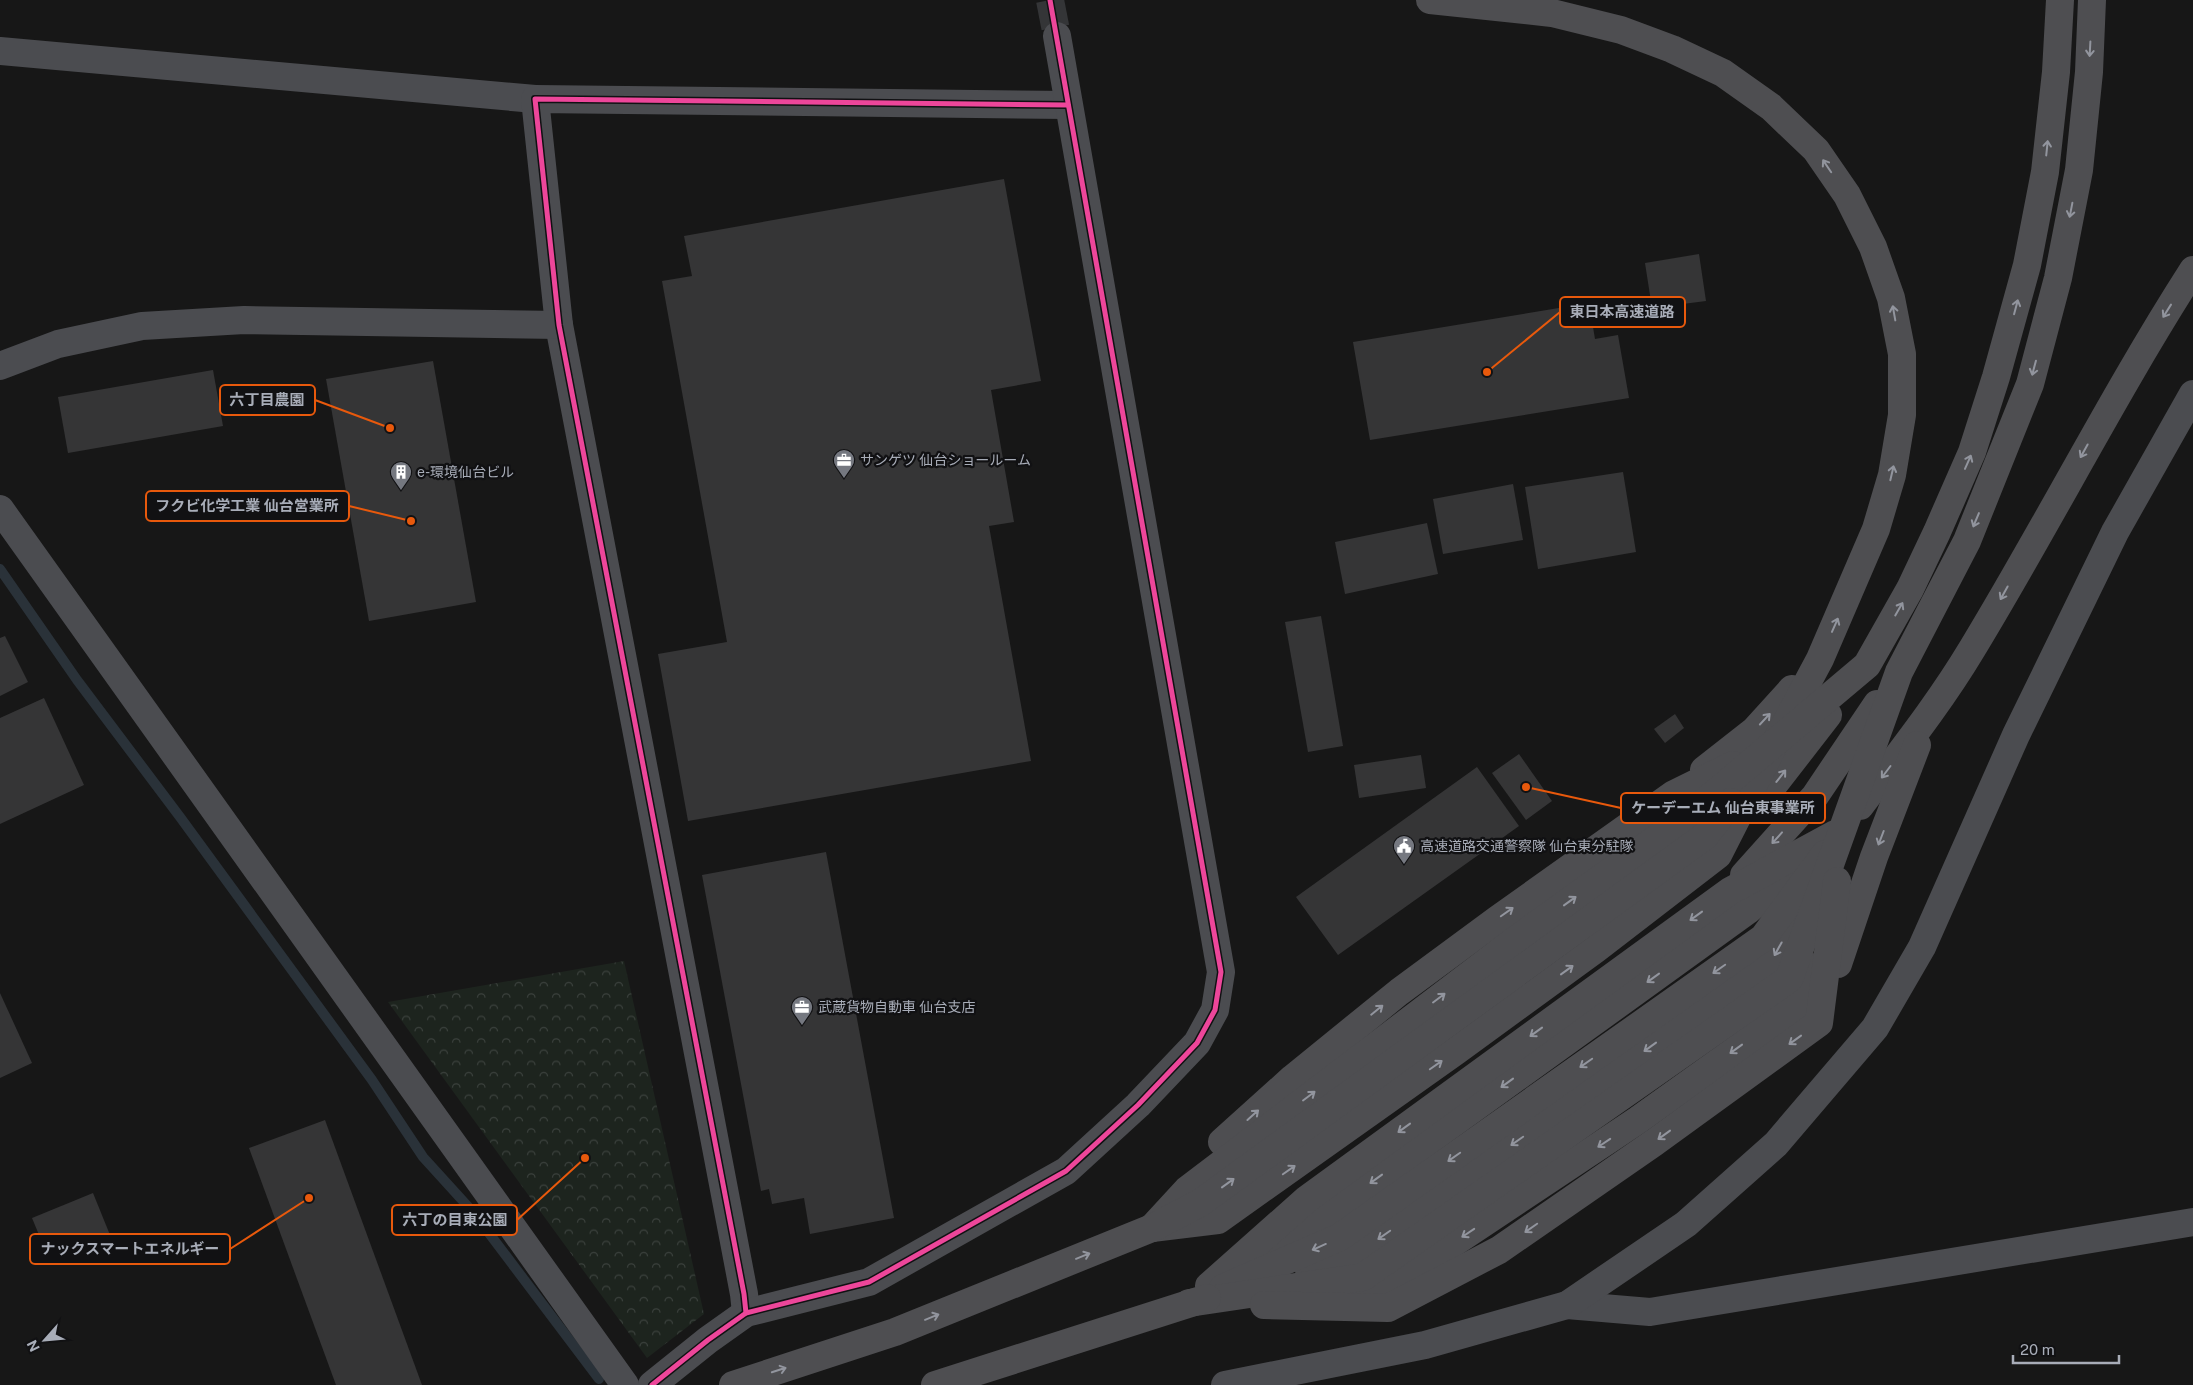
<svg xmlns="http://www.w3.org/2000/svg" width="2193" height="1385" viewBox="0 0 2193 1385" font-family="'Public Sans','Noto Sans JP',sans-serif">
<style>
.park{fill:url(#park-crowns)}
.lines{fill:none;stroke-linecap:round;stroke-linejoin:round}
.stream{stroke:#2a3239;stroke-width:10}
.building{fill:#353536}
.minor-tunnel{stroke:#343537;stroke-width:28;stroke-dasharray:28 14;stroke-linecap:butt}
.minor{stroke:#4b4c50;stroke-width:28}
.tertiary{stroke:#4b4c50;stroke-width:28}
.motorway{stroke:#4e4e51;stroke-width:28}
.cycleway-casing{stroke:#111113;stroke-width:8}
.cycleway{stroke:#ed469a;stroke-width:5}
.oneway{stroke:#92959e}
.labels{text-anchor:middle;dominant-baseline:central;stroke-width:4.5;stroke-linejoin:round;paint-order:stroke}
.poi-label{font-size:14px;fill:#a8adb8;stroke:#111113;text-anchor:start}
.leader{fill:none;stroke:#e8590c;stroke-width:2}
.callout-dot{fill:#e8590c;stroke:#111113;stroke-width:2}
.callout{fill:#111113;stroke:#e8590c;stroke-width:2}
.callout-label{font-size:15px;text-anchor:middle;font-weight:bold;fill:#a8adb8}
</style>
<defs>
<pattern id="park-crowns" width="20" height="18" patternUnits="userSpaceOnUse" patternTransform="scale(1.25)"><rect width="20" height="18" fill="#1d241e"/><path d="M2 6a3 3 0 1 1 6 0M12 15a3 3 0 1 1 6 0" fill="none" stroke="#3b413d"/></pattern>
</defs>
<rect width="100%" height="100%" fill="#171717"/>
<polygon class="park" points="624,961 704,1314 647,1358 388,1002"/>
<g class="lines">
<polyline class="stream" points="0,569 77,680 180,817 372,1080 423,1157 473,1212 599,1379"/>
</g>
<g class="building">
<polygon points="1004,179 1041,381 991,390 1014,522 989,526 1031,761 688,821 658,654 727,642 662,281 692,276 684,236"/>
<polygon points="1699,254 1706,301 1652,308 1645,263"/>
<polygon points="1589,303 1595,339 1618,335 1629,398 1370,440 1353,342"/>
<polygon points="433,361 476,602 369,621 326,379"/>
<polygon points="213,370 223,426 68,453 58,397"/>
<polygon points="1623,472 1636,552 1538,569 1525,487"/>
<polygon points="1513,484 1523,540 1443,554 1433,499"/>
<polygon points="1427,523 1438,574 1345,594 1335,542"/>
<polygon points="1321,616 1343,746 1308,752 1285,622"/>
<polygon points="5,636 28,682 0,696 0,638"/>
<polygon points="44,698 84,785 0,824 0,718"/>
<polygon points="1675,714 1684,728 1665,743 1654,729"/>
<polygon points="1519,754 1552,801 1526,820 1492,773"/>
<polygon points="1421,755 1426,788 1359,798 1354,765"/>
<polygon points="1477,767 1519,826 1338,955 1296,897"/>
<polygon points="826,852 894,1218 810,1234 804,1198 772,1204 769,1189 761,1191 702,875"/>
<polygon points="0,993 32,1063 0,1078"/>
<polygon points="325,1120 422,1385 336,1385 249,1148"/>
<polygon points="93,1193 110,1235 49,1259 32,1218"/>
</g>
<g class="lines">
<polyline class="minor-tunnel" points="1050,0 1057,36"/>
<g class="minor">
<polyline points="0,51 535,99"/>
<polyline points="1567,1305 1650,1312 2193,1222"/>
<polyline points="746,1313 744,1294 559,325 535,99 1068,105"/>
<polyline points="652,1385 708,1340 746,1313 869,1282 1066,1171 1138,1105 1197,1043 1215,1010 1221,972 1057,36"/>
</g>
<g class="tertiary">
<polyline points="0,366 58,344 142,326 244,320 559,325"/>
<polyline points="0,509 625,1385"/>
<polyline points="1225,1385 1425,1345 1567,1305 1686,1224 1776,1144 1875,1028 1922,947 2016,735 2115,532 2193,394"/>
</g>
<g class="motorway">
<polyline points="1704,770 1755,730 1792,689"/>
<path d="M 1860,806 C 1899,754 1939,704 1972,649 C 2048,524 2114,393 2193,270"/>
<polyline points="1755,809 1828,715"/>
<polyline points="1744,875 1815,796 1877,704"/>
<polyline points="1838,964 1874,857 1917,745"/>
<polyline points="1222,1142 1293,1078 1399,992 1498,919 1674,794 1733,765"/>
<polyline points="1152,1228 1218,1220 1456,1051 1596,949 1718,855 1773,747 1820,659 1876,529 1892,475 1902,415 1902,354 1891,298 1873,247 1847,195 1816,150 1771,107 1723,73 1672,49 1621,30 1552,13 1430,0"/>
<polyline points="1152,1228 1187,1190 1514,941 1689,815 1867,665 1910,589 1937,532 1972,452 1996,377 2027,265 2045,172 2056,72 2060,0"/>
<polyline points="1264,1255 1326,1215 1747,911 1800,866"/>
<polyline points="1309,1270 1349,1259 1609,1077 1775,957 1796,917"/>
<polyline points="1209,1286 1307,1199 1730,891 1835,834"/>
<polyline points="1223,1288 1340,1237 1763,938 1825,854"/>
<polyline points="1360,1297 1374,1296 1638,1120 1804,1001 1811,967"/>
<polyline points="1189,1303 1363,1277 1789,979 1899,672 1967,541 2030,384 2058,278 2079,170 2089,72 2092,0"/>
<polyline points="1264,1305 1388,1308 1499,1250 1655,1142 1819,1023 1837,881"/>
<polyline points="733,1385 895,1332 1152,1228 1200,1203 1705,836 1731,802"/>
<polyline points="935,1385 1207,1298"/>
</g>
<g class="cycleway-casing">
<g id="cycleway">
<polyline points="746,1313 744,1294 559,325 535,99 1068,105"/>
<polyline points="652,1385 708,1340 746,1313 869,1282 1066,1171 1138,1105 1197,1043 1215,1010 1221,972 1050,0"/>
</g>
</g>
<use href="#cycleway" class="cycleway"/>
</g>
<defs><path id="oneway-shaft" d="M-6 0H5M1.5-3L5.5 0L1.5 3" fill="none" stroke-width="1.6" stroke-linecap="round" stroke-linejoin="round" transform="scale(1.25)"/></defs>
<g class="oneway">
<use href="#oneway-shaft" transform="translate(2090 49) rotate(93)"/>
<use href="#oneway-shaft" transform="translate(2047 148) rotate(-84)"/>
<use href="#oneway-shaft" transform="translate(1827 166) rotate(-124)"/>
<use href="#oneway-shaft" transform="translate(2071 210) rotate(101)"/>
<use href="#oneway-shaft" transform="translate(2016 307) rotate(-75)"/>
<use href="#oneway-shaft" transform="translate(2167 311) rotate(122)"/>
<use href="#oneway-shaft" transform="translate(1894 313) rotate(-100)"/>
<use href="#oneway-shaft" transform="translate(2034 368) rotate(105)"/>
<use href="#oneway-shaft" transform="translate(2084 451) rotate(119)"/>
<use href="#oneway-shaft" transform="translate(1968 462) rotate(-66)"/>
<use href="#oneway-shaft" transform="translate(1892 473) rotate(-77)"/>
<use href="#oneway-shaft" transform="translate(1976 520) rotate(113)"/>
<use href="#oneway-shaft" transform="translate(2004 593) rotate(119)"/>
<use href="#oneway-shaft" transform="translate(1899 609) rotate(-60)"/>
<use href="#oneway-shaft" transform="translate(1835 625) rotate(-66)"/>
<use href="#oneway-shaft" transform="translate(1765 719) rotate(-47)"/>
<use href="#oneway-shaft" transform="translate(1886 772) rotate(127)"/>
<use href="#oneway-shaft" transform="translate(1781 776) rotate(-52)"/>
<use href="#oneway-shaft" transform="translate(1777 838) rotate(132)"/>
<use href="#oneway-shaft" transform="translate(1881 838) rotate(111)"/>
<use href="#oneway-shaft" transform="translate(1570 901) rotate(-36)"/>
<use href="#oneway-shaft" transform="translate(1507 912) rotate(-35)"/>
<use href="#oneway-shaft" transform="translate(1696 916) rotate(144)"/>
<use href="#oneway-shaft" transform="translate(1778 949) rotate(119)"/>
<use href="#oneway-shaft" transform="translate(1719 969) rotate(145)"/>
<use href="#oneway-shaft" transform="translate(1567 970) rotate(-36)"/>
<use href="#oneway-shaft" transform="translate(1653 978) rotate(144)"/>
<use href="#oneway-shaft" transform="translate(1439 998) rotate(-37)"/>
<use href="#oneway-shaft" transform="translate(1377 1010) rotate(-39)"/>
<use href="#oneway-shaft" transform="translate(1536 1032) rotate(144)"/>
<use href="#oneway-shaft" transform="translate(1795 1040) rotate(144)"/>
<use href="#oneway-shaft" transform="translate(1650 1047) rotate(144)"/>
<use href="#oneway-shaft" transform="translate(1736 1049) rotate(144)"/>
<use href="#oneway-shaft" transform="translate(1586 1063) rotate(145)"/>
<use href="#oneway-shaft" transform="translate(1436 1065) rotate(-35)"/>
<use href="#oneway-shaft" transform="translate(1507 1083) rotate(144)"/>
<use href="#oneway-shaft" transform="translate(1309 1096) rotate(-37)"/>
<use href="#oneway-shaft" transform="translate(1253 1115) rotate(-42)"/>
<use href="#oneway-shaft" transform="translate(1404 1128) rotate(144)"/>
<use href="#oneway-shaft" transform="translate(1664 1135) rotate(144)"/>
<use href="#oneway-shaft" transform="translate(1517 1141) rotate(145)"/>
<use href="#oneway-shaft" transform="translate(1604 1143) rotate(146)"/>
<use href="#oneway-shaft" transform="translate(1454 1157) rotate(145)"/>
<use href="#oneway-shaft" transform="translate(1289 1170) rotate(-35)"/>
<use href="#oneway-shaft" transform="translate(1376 1179) rotate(144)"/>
<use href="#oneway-shaft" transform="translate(1228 1183) rotate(-36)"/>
<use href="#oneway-shaft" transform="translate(1531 1228) rotate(145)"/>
<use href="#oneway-shaft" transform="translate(1468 1233) rotate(146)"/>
<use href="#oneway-shaft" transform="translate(1384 1235) rotate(145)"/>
<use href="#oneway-shaft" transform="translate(1319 1247) rotate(156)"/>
<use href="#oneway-shaft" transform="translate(1083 1256) rotate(-22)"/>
<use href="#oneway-shaft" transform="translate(932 1317) rotate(-22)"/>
<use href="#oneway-shaft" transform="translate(779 1370) rotate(-18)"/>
</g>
<defs>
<g id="office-pin" transform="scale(1.125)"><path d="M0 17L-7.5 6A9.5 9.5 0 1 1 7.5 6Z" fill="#757880" stroke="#111113"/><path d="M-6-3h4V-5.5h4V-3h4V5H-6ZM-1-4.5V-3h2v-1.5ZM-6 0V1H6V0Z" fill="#fff"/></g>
<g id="building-pin" transform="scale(1.125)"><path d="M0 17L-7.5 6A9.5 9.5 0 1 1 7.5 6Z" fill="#757880" stroke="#111113"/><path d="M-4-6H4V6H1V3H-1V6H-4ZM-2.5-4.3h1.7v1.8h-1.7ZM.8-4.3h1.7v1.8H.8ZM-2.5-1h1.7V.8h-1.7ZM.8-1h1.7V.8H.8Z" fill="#fff"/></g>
<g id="civic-pin" transform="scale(1.125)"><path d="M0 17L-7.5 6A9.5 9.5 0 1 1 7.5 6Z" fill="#757880" stroke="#111113"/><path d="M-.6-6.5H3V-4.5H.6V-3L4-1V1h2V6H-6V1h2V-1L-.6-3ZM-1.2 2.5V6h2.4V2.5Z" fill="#fff"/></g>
</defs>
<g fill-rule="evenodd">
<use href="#office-pin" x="844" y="460"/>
<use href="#building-pin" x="401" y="472"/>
<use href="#civic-pin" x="1404" y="846"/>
<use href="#office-pin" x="802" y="1007"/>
</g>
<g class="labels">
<g class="poi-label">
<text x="860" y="460">サンゲツ 仙台ショールーム</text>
<text x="417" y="472">e-環境仙台ビル</text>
<text x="1420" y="846">高速道路交通警察隊 仙台東分駐隊</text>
<text x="818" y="1007">武蔵貨物自動車 仙台支店</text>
</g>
</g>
<path class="leader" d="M1487 372L1560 312M390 428L315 400M411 521L349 506M1526 787L1621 808M585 1158L517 1220M309 1198L230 1249"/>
<g class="callout-dot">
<circle cx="1487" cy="372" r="5"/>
<circle cx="390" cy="428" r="5"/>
<circle cx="411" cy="521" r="5"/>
<circle cx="1526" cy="787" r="5"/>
<circle cx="585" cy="1158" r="5"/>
<circle cx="309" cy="1198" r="5"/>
</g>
<g class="callout">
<rect x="1560" y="297" width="125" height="30" rx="5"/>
<rect x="220" y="385" width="95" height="30" rx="5"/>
<rect x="146" y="491" width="203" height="30" rx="5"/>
<rect x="1621" y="793" width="204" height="30" rx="5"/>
<rect x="392" y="1205" width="125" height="30" rx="5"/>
<rect x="30" y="1234" width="200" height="30" rx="5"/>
</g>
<g class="callout-label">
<text x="1622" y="317">東日本高速道路</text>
<text x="267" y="405">六丁目農園</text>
<text x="247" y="511">フクビ化学工業 仙台営業所</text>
<text x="1723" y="813">ケーデーエム 仙台東事業所</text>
<text x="455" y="1225">六丁の目東公園</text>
<text x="130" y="1254">ナックスマートエネルギー</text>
</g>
<g transform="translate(45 1340) rotate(243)" stroke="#111113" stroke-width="4" paint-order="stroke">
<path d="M0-4L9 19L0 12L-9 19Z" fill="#a8adb8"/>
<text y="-8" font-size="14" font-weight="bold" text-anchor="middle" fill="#a8adb8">N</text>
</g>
<path d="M2013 1355v8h106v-8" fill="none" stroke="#a8adb8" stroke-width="2.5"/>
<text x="2020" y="1355" font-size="15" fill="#a8adb8" stroke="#111113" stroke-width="4" paint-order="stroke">20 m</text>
</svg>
